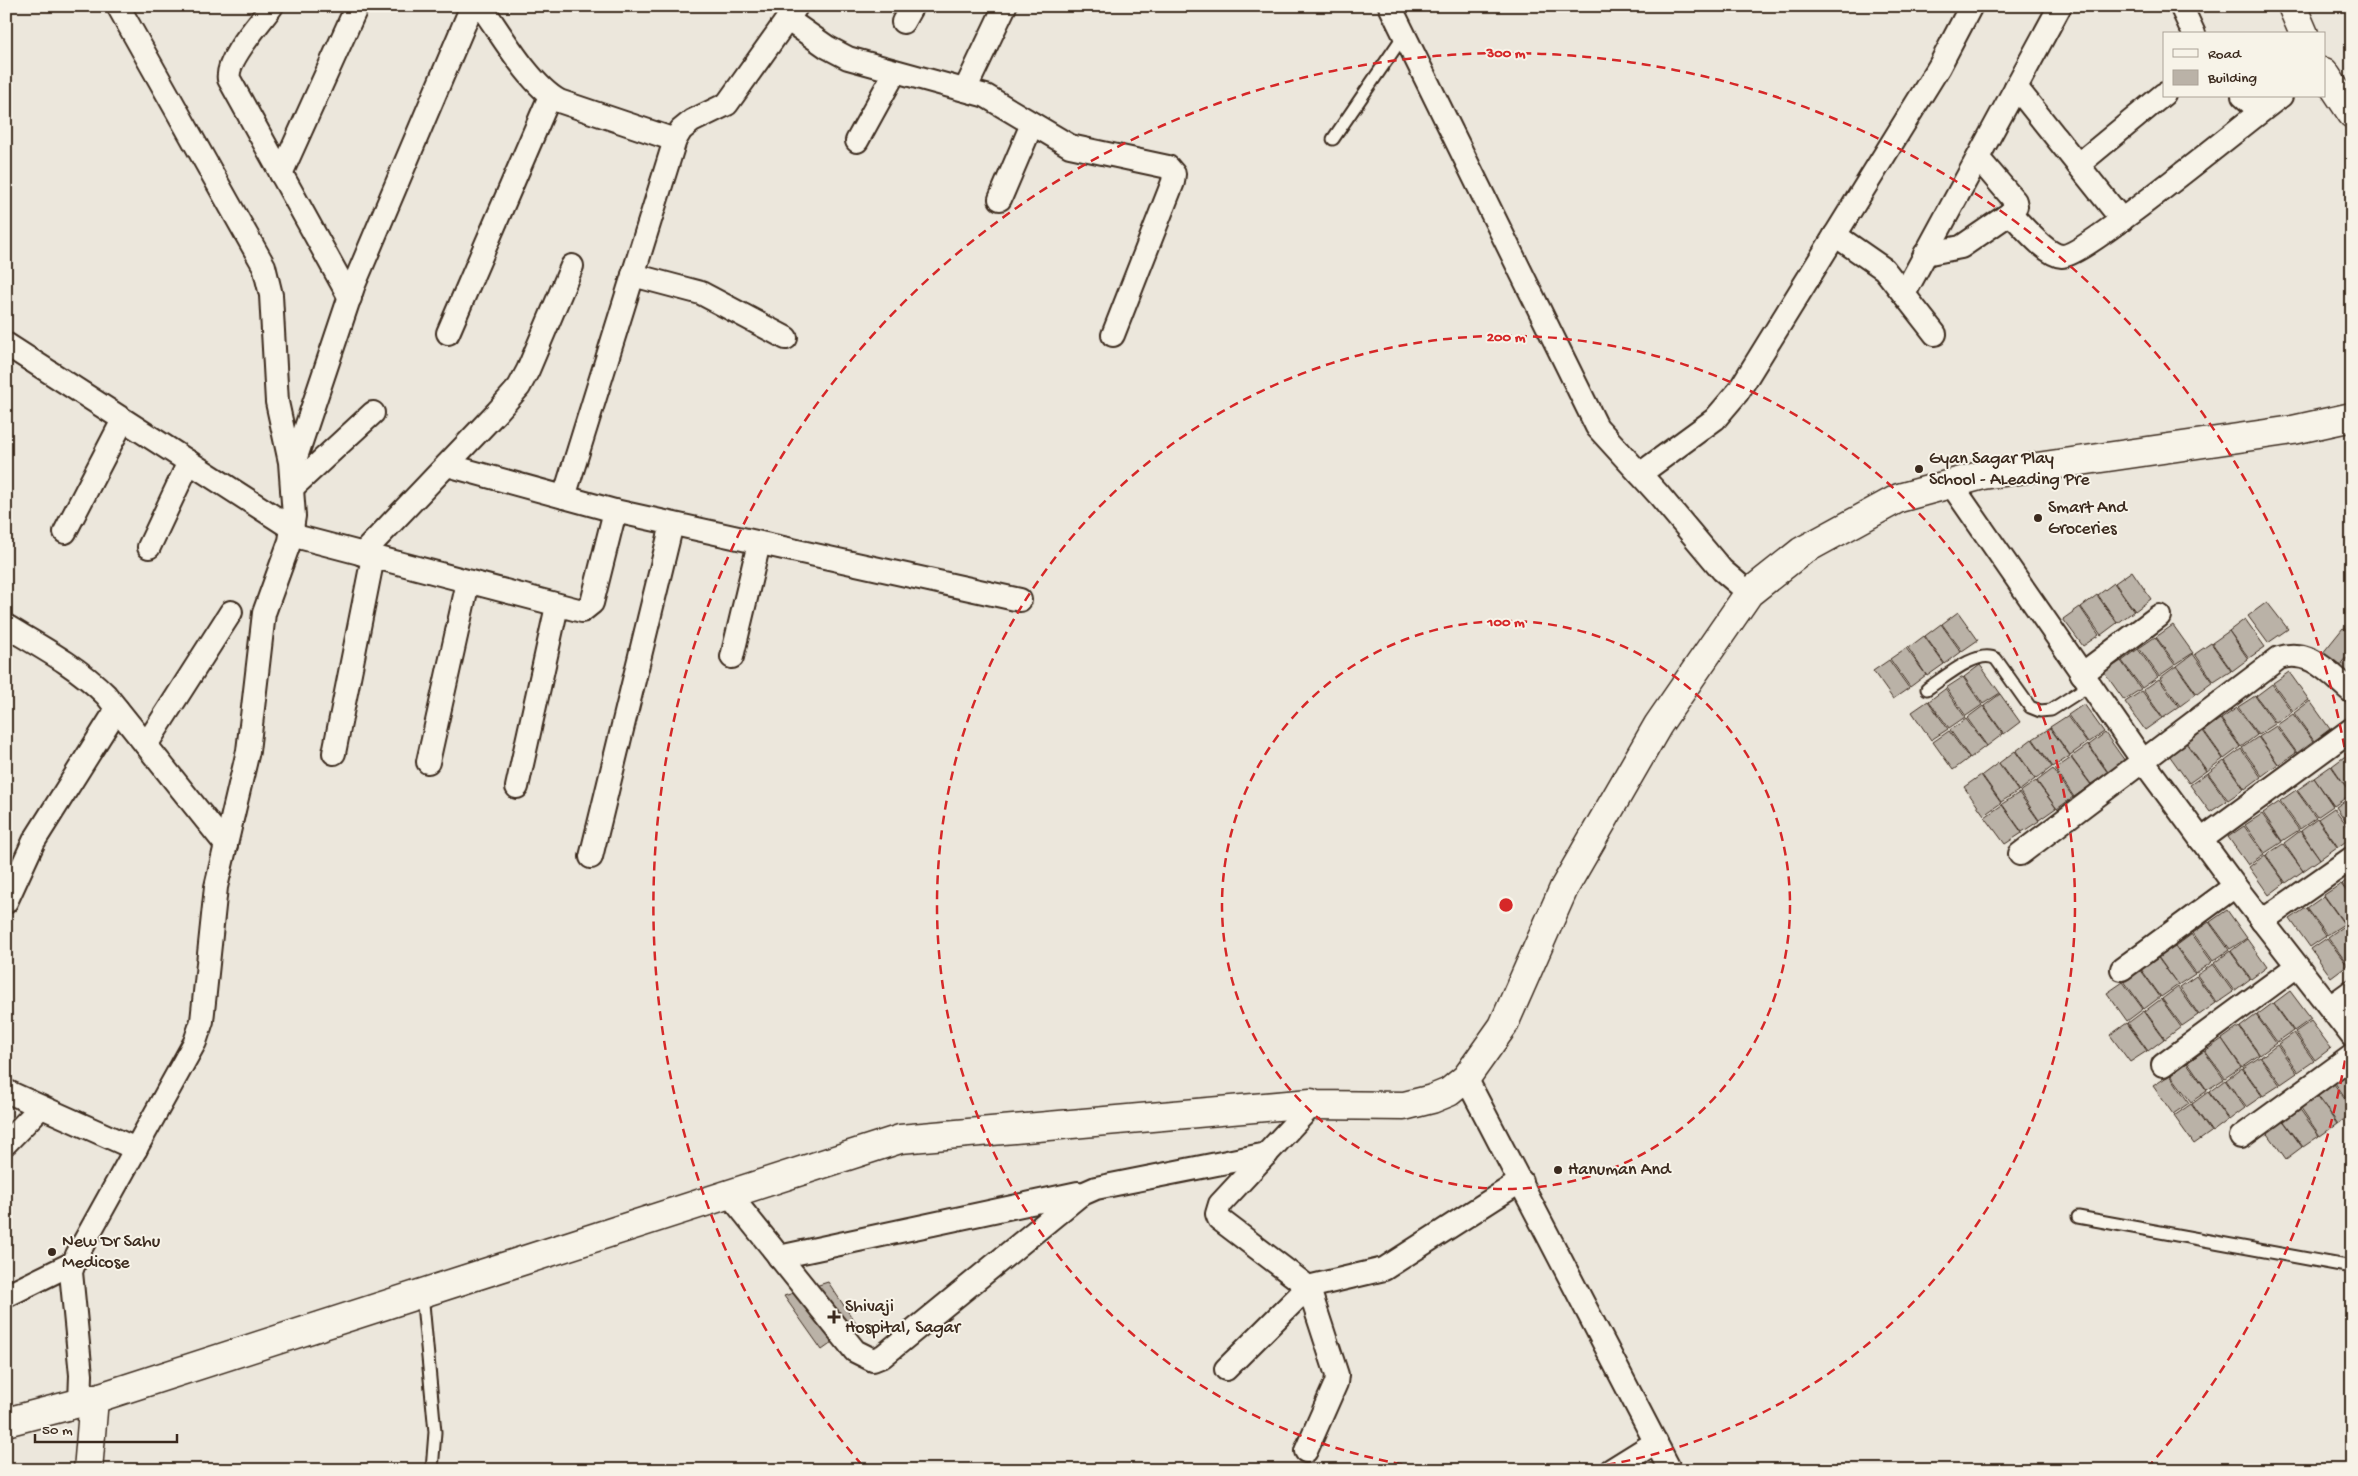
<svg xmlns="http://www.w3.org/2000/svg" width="2358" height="1476" viewBox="0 0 2358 1476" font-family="'Gochi Hand',sans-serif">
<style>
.building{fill:#bab2a7;stroke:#3b2a1e}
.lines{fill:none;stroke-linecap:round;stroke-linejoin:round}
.service-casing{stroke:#3b2a1e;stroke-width:15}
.minor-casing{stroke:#3b2a1e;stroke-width:26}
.tertiary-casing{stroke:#3b2a1e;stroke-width:31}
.secondary-casing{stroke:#3b2a1e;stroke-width:31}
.primary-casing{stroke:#3b2a1e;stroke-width:31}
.service{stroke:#f7f3e8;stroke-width:11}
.minor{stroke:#f7f3e8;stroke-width:22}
.tertiary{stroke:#f7f3e8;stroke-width:28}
.secondary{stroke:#f7f3e8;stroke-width:28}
.primary{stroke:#f7f3e8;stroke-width:28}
.ring{fill:none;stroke:#d62828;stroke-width:2.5;stroke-dasharray:9 6}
.poi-dot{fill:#3b2a1e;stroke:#f7f3e8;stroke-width:2}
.labels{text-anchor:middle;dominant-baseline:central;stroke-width:4;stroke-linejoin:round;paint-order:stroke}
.poi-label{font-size:18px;fill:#3b2a1e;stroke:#f7f3e8;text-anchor:start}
.centre{fill:#d62828;stroke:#f7f3e8;stroke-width:2.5}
.ring-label{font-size:15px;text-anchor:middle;font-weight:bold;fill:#d62828;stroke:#f7f3e8;stroke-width:4;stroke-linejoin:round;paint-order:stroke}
</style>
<rect width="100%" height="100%" fill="#ece7dc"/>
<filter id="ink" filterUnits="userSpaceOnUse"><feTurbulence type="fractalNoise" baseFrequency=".02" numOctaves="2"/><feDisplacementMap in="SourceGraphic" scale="10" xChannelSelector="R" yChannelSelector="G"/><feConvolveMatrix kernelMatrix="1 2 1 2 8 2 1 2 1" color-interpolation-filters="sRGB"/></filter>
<g filter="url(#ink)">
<g class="building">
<polygon points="2132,571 2151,599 2135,611 2115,583"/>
<polygon points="2114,583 2134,611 2118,623 2098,595"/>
<polygon points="2097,595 2117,623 2101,635 2081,607"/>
<polygon points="2267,602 2288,629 2268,643 2248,616"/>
<polygon points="2080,607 2099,635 2083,646 2063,619"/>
<polygon points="1958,612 1978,640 1962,651 1942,624"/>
<polygon points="2245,619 2265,647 2249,658 2229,631"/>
<polygon points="1941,624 1961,652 1945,664 1925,636"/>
<polygon points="2173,625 2193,653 2176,664 2156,637"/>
<polygon points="2343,628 2352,634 2352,650 2338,667 2322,654"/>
<polygon points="2229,631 2248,659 2232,671 2212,643"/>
<polygon points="1924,636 1944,664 1927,676 1908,648"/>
<polygon points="2155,637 2175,665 2159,676 2139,648"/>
<polygon points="2211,643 2231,671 2214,682 2195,654"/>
<polygon points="1906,648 1926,675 1910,687 1890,659"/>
<polygon points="2138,649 2158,677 2142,688 2122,661"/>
<polygon points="2352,652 2352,679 2339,668"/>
<polygon points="2193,654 2213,682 2197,694 2177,666"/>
<polygon points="1889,660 1909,688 1893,699 1873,671"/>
<polygon points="2121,661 2141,689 2124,700 2104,672"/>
<polygon points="1980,665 2000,693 1983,704 1964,677"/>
<polygon points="2176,666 2196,694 2180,706 2160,678"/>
<polygon points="2289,672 2309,700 2293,711 2273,683"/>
<polygon points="1963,677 1982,705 1966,716 1946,688"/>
<polygon points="2159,679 2179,707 2163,718 2143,690"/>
<polygon points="2272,684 2292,712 2276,723 2256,696"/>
<polygon points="1945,689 1965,717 1949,728 1929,701"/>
<polygon points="2142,691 2162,718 2145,730 2125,702"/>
<polygon points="2000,694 2020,722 2004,734 1984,706"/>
<polygon points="2255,696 2275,724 2258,735 2238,707"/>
<polygon points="1928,701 1948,729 1931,740 1912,712"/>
<polygon points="2310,701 2330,729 2314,741 2294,713"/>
<polygon points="2084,704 2104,732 2088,743 2068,715"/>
<polygon points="1983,706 2003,734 1987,746 1967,718"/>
<polygon points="2237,708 2257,735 2241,747 2221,719"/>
<polygon points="2293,714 2313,741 2297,753 2277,725"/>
<polygon points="2067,716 2087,743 2070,755 2050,727"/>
<polygon points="1966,719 1986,746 1970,758 1950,730"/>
<polygon points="2220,719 2240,747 2224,759 2204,731"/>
<polygon points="2276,726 2296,753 2279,765 2259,737"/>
<polygon points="2050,728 2070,756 2053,767 2033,739"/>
<polygon points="1949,731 1969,758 1953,770 1933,742"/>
<polygon points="2203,731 2223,759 2207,771 2187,743"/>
<polygon points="2105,733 2125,761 2108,772 2089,745"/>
<polygon points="2258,737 2278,764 2262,776 2242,748"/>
<polygon points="2032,739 2052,767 2036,779 2016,751"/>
<polygon points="2186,743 2206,771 2189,783 2169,755"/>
<polygon points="2088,745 2108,773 2091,784 2071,757"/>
<polygon points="2241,749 2261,777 2245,789 2225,761"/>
<polygon points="2015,751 2035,779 2019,791 1999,763"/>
<polygon points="2348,754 2352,760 2351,794 2332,766"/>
<polygon points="2071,758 2091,785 2074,797 2055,769"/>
<polygon points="2224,761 2244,789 2228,800 2208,773"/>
<polygon points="1998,763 2018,791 2001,802 1982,775"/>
<polygon points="2331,766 2351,794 2334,806 2314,778"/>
<polygon points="2053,769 2073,797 2057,809 2037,781"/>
<polygon points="2207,773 2227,801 2210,812 2190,785"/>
<polygon points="1981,775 2001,803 1984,815 1964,787"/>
<polygon points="2314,778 2333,806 2317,817 2297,790"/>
<polygon points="2036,781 2056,808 2039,820 2020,792"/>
<polygon points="2296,790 2316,818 2300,829 2280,801"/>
<polygon points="2019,793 2039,821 2022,832 2002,804"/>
<polygon points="2352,796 2352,830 2336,807"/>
<polygon points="2279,802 2299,830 2282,841 2263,813"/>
<polygon points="2002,805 2022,833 2005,844 1985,817"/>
<polygon points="2334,808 2352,832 2352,837 2338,847 2318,819"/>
<polygon points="2262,814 2282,842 2265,853 2245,825"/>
<polygon points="2317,819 2337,847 2320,859 2301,831"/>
<polygon points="2244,826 2264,854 2248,865 2228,837"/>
<polygon points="2300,831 2320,859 2303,871 2284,843"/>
<polygon points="2283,844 2303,871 2286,883 2266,855"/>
<polygon points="2265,855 2285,883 2269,895 2249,867"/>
<polygon points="2352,876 2352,897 2342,884"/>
<polygon points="2341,884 2352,899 2352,918 2344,923 2324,895"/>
<polygon points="2324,896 2344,924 2327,935 2307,908"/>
<polygon points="2306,908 2326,936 2310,947 2290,919"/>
<polygon points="2227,910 2247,938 2230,949 2210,922"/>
<polygon points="2352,921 2352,934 2345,925"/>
<polygon points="2209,922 2229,950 2213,961 2193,933"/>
<polygon points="2345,925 2352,935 2352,962 2348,965 2328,937"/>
<polygon points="2192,934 2212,962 2196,973 2176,946"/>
<polygon points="2327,938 2347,965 2331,977 2311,949"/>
<polygon points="2247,939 2267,967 2251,979 2231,951"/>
<polygon points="2175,946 2195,974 2178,985 2158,957"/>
<polygon points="2230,951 2250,979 2234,991 2214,963"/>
<polygon points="2158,958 2178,985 2161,997 2141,969"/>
<polygon points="2213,964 2233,992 2217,1003 2197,975"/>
<polygon points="2140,969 2160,997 2144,1009 2124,981"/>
<polygon points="2196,976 2216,1003 2199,1015 2180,987"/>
<polygon points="2123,982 2143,1009 2127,1021 2107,993"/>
<polygon points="2178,987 2198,1015 2182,1026 2162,999"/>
<polygon points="2290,991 2311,1019 2294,1031 2274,1003"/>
<polygon points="2161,999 2181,1027 2165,1039 2145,1011"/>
<polygon points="2273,1003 2293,1031 2277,1042 2257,1015"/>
<polygon points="2144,1011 2164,1039 2148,1051 2128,1023"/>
<polygon points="2256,1015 2276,1043 2260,1055 2240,1027"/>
<polygon points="2311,1021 2331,1048 2315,1060 2295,1032"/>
<polygon points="2127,1023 2147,1051 2130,1062 2110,1035"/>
<polygon points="2239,1027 2259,1055 2242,1067 2222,1039"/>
<polygon points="2294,1033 2314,1061 2298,1072 2278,1044"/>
<polygon points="2222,1039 2241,1067 2225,1078 2205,1051"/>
<polygon points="2277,1045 2297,1073 2281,1084 2261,1057"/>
<polygon points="2204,1051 2224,1079 2207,1090 2188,1062"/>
<polygon points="2260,1057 2280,1085 2263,1096 2243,1068"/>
<polygon points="2187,1063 2207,1091 2191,1102 2171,1075"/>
<polygon points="2242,1068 2262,1096 2246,1107 2226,1080"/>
<polygon points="2351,1072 2352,1073 2352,1107 2335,1083"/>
<polygon points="2170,1075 2189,1103 2173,1114 2153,1086"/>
<polygon points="2225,1080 2245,1108 2229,1120 2209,1092"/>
<polygon points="2334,1084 2352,1109 2352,1113 2338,1124 2318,1096"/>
<polygon points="2208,1092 2228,1120 2212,1132 2192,1104"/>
<polygon points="2317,1096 2337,1124 2320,1136 2301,1108"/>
<polygon points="2191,1104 2211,1132 2194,1144 2174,1116"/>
<polygon points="2299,1108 2319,1136 2303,1147 2283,1120"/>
<polygon points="2282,1119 2302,1147 2286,1159 2266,1131"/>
<polygon points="828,1282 857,1325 822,1350 784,1296"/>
</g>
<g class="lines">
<g class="service-casing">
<g id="service">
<polyline points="1333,139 1404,35"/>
<path d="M 1927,689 C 1944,678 1978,648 1996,659 L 2030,707 L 2040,711 L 2051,710 L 2090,685"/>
<polyline points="2078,1217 2352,1267"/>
<polyline points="422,1293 435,1432 432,1470"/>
</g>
</g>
<g class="minor-casing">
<g id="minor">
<path d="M 272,6 C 261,22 225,60 229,79 L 350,298"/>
<path d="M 481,6 C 501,34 530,85 559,101 L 675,140"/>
<polyline points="1390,6 1597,427 1659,495 1722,570 1749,593"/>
<polyline points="2181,6 2194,34"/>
<polyline points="787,19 827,47 848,58 986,96 1070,146 1168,167 1174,174 1173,182 1113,335"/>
<polyline points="903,22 912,6"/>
<polyline points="2016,87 2122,220"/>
<polyline points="965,90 1005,6"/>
<polyline points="2243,96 2260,111"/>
<polyline points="857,141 895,72"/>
<polyline points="2078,165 2164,94"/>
<polyline points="281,174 357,6"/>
<polyline points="1000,199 1032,124"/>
<path d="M 2010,213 C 2022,225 2046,255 2062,256 C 2085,256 2249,119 2281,96"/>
<polyline points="1835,235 1884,269 1935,334"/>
<polyline points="1925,254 1961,247 2012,212 2016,206 2015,201 1978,158"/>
<polyline points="633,275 701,293 786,338"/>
<polyline points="1904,294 2060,6"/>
<polyline points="448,333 550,96"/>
<polyline points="6,344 293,529"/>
<polyline points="447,465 615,511 1020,600"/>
<polyline points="292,469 353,287 472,6"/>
<polyline points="1640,474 1715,419 1738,392 1939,67 1971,6"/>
<polyline points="1951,484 2143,761 2235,886 2352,1036"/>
<polyline points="292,488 373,413"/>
<polyline points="564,497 675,140 681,130 692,121 727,104 796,7"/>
<polyline points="65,532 123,420"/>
<polyline points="291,535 582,611 592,603 615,511"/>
<polyline points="149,547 189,462"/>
<polyline points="362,554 497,412 519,387 528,370 572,266"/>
<path d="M 6,626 C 41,647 77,666 106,695 L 226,845"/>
<polyline points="732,657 759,543"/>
<polyline points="2082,674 2159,616"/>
<polyline points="146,745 231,612"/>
<polyline points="334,753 373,557"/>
<polyline points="428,762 468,582"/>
<polyline points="517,787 557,606"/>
<polyline points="2201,840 2352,729"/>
<path d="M 2020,854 L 2279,658 C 2310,648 2329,673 2352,692"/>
<polyline points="591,857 672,524"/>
<polyline points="6,902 34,841 117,709"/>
<polyline points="2262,921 2352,858"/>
<polyline points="2122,969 2235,886"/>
<polyline points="2330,1007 2352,991"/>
<polyline points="2163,1065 2297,966"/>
<polyline points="1466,1078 1670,1470"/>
<polyline points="6,1091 136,1149"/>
<polyline points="2241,1137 2352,1056"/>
<polyline points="6,1143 40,1108"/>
<polyline points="729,1194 855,1351 873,1360 883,1356 1080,1195 1096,1188 1267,1154"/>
<polyline points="779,1257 1078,1193"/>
<polyline points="6,1296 73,1263"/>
<polyline points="1226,1369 1308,1287 1384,1269 1521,1181"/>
<polyline points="80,1403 81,1375 71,1272 77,1255 195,1042 202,1021 216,887 248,751 264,613 290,541 294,516 290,462 277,402 271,295 264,266 118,6"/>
<polyline points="1306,1451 1336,1383 1337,1375 1310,1292 1303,1283 1219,1219 1217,1214 1220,1204 1312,1105"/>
<polyline points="1611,1470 1656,1442"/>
</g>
</g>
<g class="tertiary-casing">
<polyline id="tertiary" points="88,1470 94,1399"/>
</g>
<g class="secondary-casing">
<polyline id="secondary" points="6,1422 94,1399 900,1139 1311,1103 1312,1105 1404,1106 1432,1099 1449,1092 1466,1078 1503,1026 1564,888 1658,725 1749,593 1802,551 1899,498 1983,475 2293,430 2352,417"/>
</g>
<g class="primary-casing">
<g id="primary">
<polyline points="2292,6 2304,34"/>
<polyline points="2324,72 2352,114"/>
</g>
</g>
<use href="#service" class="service"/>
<use href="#minor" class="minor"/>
<use href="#tertiary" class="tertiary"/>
<use href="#secondary" class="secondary"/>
<use href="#primary" class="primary"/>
</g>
</g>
<g class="ring">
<circle cx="1506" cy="905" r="284"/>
<path d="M1432 1469A569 569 0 1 1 1580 1469"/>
<path d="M2352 1016A853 853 0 0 1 2150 1465M862 1465A853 853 0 1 1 2352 794"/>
</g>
<g class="poi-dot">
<circle cx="1919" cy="469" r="5"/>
<circle cx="2038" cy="518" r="5"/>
<circle cx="1558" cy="1170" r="5"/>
<circle cx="52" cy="1252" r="5"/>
<path d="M831.5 1309.5h5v5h5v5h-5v5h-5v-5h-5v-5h5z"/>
</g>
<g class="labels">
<g class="poi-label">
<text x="1929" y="459">Gyan Sagar Play<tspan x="1929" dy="21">School - ALeading Pre</tspan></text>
<text x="2048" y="508">Smart And<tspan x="2048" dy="21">Groceries</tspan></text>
<text x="1568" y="1170">Hanuman And</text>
<text x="62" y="1242">New Dr Sahu<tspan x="62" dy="21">Medicose</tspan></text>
<text x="845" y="1307">Shivaji<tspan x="845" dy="21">Hospital, Sagar</tspan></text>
</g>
</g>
<circle cx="1506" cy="905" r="8" class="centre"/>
<g class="ring-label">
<text x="1506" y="57">300 m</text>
<text x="1506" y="341">200 m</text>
<text x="1506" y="626">100 m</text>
</g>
<rect width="2358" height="1476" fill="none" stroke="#f7f3e8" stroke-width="25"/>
<rect x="12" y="12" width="2333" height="1451" fill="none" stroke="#3b2a1e" stroke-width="2" filter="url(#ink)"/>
<rect x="2163" y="32" width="162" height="65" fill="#f7f3e8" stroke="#aca397"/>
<rect x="2173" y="49" width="25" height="8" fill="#f7f3e8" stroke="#aca397"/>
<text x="2208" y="58" font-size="15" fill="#3b2a1e">Road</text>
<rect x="2173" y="70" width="25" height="15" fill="#bab2a7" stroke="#aca397"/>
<text x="2208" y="82" font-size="15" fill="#3b2a1e">Building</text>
<path d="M35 1434v8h142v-8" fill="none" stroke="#3b2a1e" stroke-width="2.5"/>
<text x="42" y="1434" font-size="15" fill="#3b2a1e" stroke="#f7f3e8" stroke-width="4" paint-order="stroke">50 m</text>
</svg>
